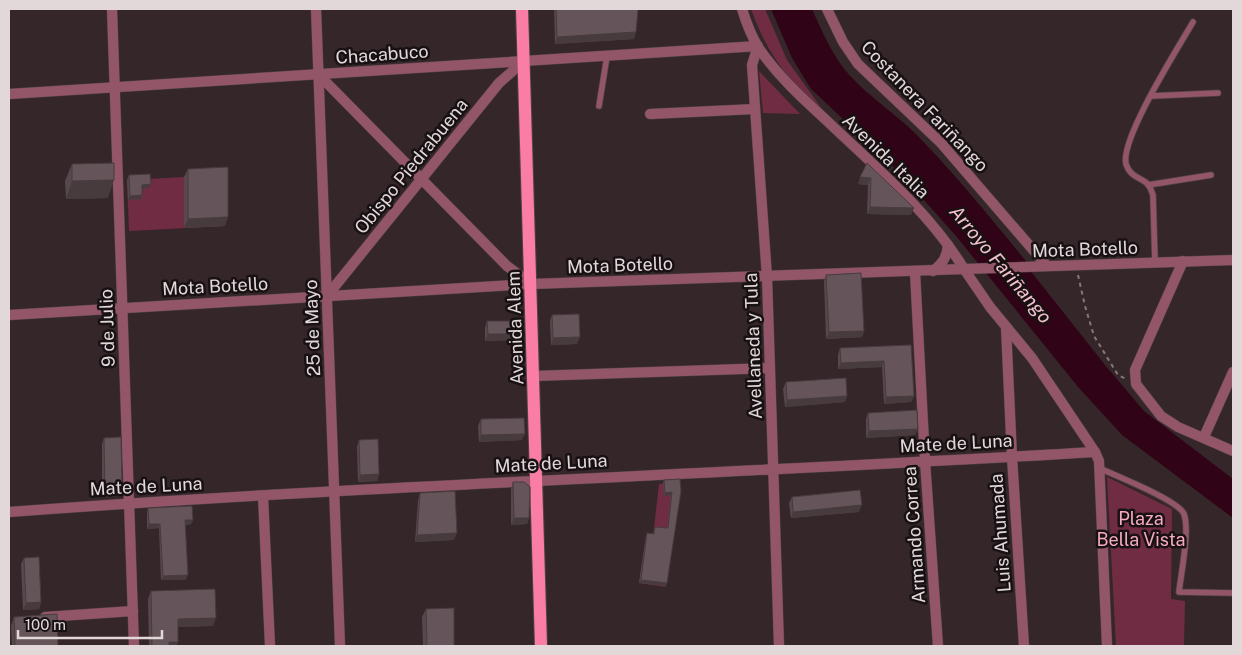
<svg xmlns="http://www.w3.org/2000/svg" width="1242" height="655" viewBox="0 0 1242 655" font-family="'Public Sans',sans-serif">
<style>
.green{fill:#702c43}
.water{fill:#310316}
.lines{fill:none;stroke-linecap:round;stroke-linejoin:round}
.service-casing{stroke:#514246;stroke-width:7}
.minor-casing{stroke:#514246;stroke-width:11}
.tertiary-casing{stroke:#514246;stroke-width:11}
.primary-casing{stroke:#514246;stroke-width:14}
.path{stroke:#84787b;stroke-width:2;stroke-dasharray:4 4;stroke-linecap:butt}
.service{stroke:#935668;stroke-width:5.5}
.minor{stroke:#935668;stroke-width:10}
.tertiary{stroke:#935668;stroke-width:10}
.primary{stroke:#fa7da5;stroke-width:12}
.wall{fill:#57484d}
.shaded-wall{fill:#473b3e}
.building{fill:#655459;stroke:#473b3e}
.labels{text-anchor:middle;dominant-baseline:central;stroke-width:5;stroke-linejoin:round;paint-order:stroke}
.street-label{font-size:18px;fill:#e2d8da;stroke:#181113}
.park-label{font-size:18px;fill:#f7aac0;stroke:#181113}
.water-label{font-size:19px;font-style:italic;fill:#f4c0cd;stroke:#181113}
</style>
<rect width="100%" height="100%" fill="#35262a"/>
<g class="green">
<path d="M 751,9 L 765,9 L 787,60 L 822,109 C 812,99 801,90 791,79 C 773,60 760,34 751,9 Z"/>
<polygon points="759,71 800,114 763,113"/>
<polygon points="225,175 225,226 129,231 127,180"/>
<polygon points="1107,477 1172,509 1171,599 1185,601 1184,646 1116,646"/>
<polygon points="679,482 680,495 666,587 639,583 646,536 653,537 659,484"/>
</g>
<path class="water" d="M 771,9 L 812,9 C 821,29 829,48 842,66 C 861,91 892,111 915,133 C 954,173 990,217 1025,260 L 1033,274 L 1105,365 L 1144,411 L 1233,479 L 1233,518 L 1122,435 L 1079,388 L 956,236 L 924,200 L 892,165 L 811,89 L 792,58 Z"/>
<g class="lines">
<g class="service-casing">
<g id="service">
<polyline points="1151,96 1218,93"/>
<polyline points="599,106 607,56"/>
<polyline points="1148,185 1211,175"/>
<path d="M 1155,262 L 1153,195 C 1152,192 1150,187 1148,184 C 1140,177 1130,177 1126,164 C 1120,139 1178,48 1193,22"/>
<path d="M 1099,468 C 1116,476 1178,500 1184,514 C 1190,531 1181,573 1179,592 L 1233,593"/>
</g>
</g>
<g class="minor-casing">
<g id="minor">
<polyline points="112,9 134,646"/>
<polyline points="316,9 340,646"/>
<polyline points="319,75 507,266 531,284"/>
<polyline points="9,94 758,46 752,65 767,277 779,646"/>
<polyline points="650,114 755,109"/>
<polyline points="1183,261 1135,370 1136,384 1161,416 1178,427 1233,451"/>
<polyline points="915,272 925,461 938,646"/>
<polyline points="327,296 499,83 524,61"/>
<polyline points="9,315 531,284 964,269 990,307 1032,358 1095,452 1099,461 1107,646"/>
<polyline points="1006,327 1012,457 1024,646"/>
<polyline points="534,376 770,368"/>
<polyline points="1204,437 1233,372"/>
<polyline points="263,496 270,646"/>
<path d="M 9,512 C 371,485 733,474 1095,452"/>
<polyline points="45,617 133,611"/>
</g>
</g>
<g class="tertiary-casing">
<g id="tertiary">
<path d="M 742,9 C 746,22 751,35 758,47 C 777,75 801,97 825,119 C 874,166 929,211 964,269 L 1233,260"/>
<polyline points="827,9 843,42 858,64 941,143 1047,266"/>
<path d="M 933,271 C 943,263 947,257 948,245"/>
</g>
</g>
<g class="primary-casing">
<polyline id="primary" points="522,9 541,646"/>
</g>
<polyline class="path" points="1078,275 1085,306 1094,336 1118,375 1126,379"/>
<use href="#service" class="service"/>
<use href="#minor" class="minor"/>
<use href="#tertiary" class="tertiary"/>
<use href="#primary" class="primary"/>
</g>
<g class="wall">
<polygon points="554,9 638,9 634,39 555,44"/>
<polygon points="867,163 911,215 867,214 868,185 858,184"/>
<polygon points="72,164 108,198 66,199 65,181"/>
<polygon points="188,169 225,226 184,228 184,177"/>
<polygon points="129,175 149,188 142,189 142,195 141,199 128,200 127,180"/>
<polygon points="826,275 864,331 862,337 826,339 824,281"/>
<polygon points="552,315 577,344 551,345 550,321"/>
<polygon points="487,321 520,340 485,341 485,328"/>
<polygon points="911,345 914,396 911,402 884,404 882,367 838,369 838,355 840,348"/>
<polygon points="786,382 847,396 845,402 785,407 783,389"/>
<polygon points="868,413 918,429 915,435 866,438 866,419"/>
<polygon points="481,419 522,440 479,442 478,426"/>
<polygon points="104,438 122,485 120,491 116,497 102,497 102,444"/>
<polygon points="359,440 379,474 377,481 358,482 357,447"/>
<polygon points="680,479 666,586 639,583 646,536 647,533 653,533 655,527 667,528 671,495 664,496 663,483 664,480"/>
<polygon points="513,482 529,518 527,524 511,525 511,489"/>
<polygon points="420,493 454,540 415,542 418,500"/>
<polygon points="792,497 859,512 791,518 789,503"/>
<polygon points="148,508 193,520 191,524 185,525 186,580 161,580 159,528 147,529 147,512"/>
<polygon points="24,558 41,602 39,609 23,610 21,564"/>
<polygon points="151,591 213,626 178,627 178,642 176,646 149,646 148,599"/>
<polygon points="426,609 454,646 423,646 422,617"/>
<polygon points="14,617 58,646 12,646 11,626"/>
</g>
<g class="shaded-wall">
<polygon points="636,32 634,39 555,44 557,37"/>
<polygon points="860,177 871,178 868,185 858,184"/>
<polygon points="114,180 108,198 66,199 72,181"/>
<polygon points="151,184 149,188 140,189 142,185"/>
<polygon points="142,195 141,199 128,200 130,196"/>
<polygon points="870,207 914,208 911,215 867,214"/>
<polygon points="228,217 225,226 184,228 188,219"/>
<polygon points="864,331 862,337 826,339 829,332"/>
<polygon points="488,334 522,334 520,340 485,341"/>
<polygon points="580,337 577,344 551,345 553,338"/>
<polygon points="884,361 882,367 838,369 841,363"/>
<polygon points="847,396 845,402 785,407 787,400"/>
<polygon points="914,396 911,402 884,404 886,397"/>
<polygon points="918,429 915,435 866,438 869,431"/>
<polygon points="525,434 522,440 479,442 481,435"/>
<polygon points="379,474 377,481 358,482 360,475"/>
<polygon points="122,485 120,491 116,497 102,497 105,490"/>
<polygon points="672,492 671,495 664,496 665,493"/>
<polygon points="862,505 859,512 791,518 793,512"/>
<polygon points="514,518 529,518 527,524 511,525"/>
<polygon points="185,520 193,520 191,524 183,525"/>
<polygon points="149,524 160,524 159,528 147,529"/>
<polygon points="457,533 454,540 415,542 417,535"/>
<polygon points="188,575 186,580 161,580 163,576"/>
<polygon points="641,580 667,583 666,586 639,583"/>
<polygon points="41,602 39,609 23,610 26,603"/>
<polygon points="216,618 213,626 175,627 178,619"/>
<polygon points="169,642 178,642 176,646 167,646"/>
</g>
<g class="building">
<polygon points="556,9 638,9 636,32 557,37"/>
<polygon points="114,163 114,180 72,181 72,164"/>
<polygon points="867,163 914,208 870,207 871,178 860,177"/>
<polygon points="228,167 228,217 188,219 188,169"/>
<polygon points="150,174 151,184 142,185 142,195 130,196 129,175"/>
<polygon points="861,273 864,331 829,332 826,275"/>
<polygon points="579,314 580,337 553,338 552,315"/>
<polygon points="487,321 522,321 522,334 488,334"/>
<polygon points="911,345 914,396 886,397 884,361 841,363 840,348"/>
<polygon points="846,378 847,396 787,400 786,382"/>
<polygon points="917,410 918,429 869,431 868,413"/>
<polygon points="524,418 525,434 481,435 481,419"/>
<polygon points="121,437 122,485 119,490 105,490 104,438"/>
<polygon points="378,439 379,474 360,475 359,440"/>
<polygon points="680,479 681,491 667,583 641,580 647,533 654,534 655,527 668,528 672,492 665,493 664,480"/>
<polygon points="513,482 524,482 530,487 529,518 514,518"/>
<polygon points="860,490 862,505 793,512 792,497"/>
<polygon points="455,491 457,533 417,535 420,493"/>
<polygon points="192,506 193,520 185,520 188,575 163,576 160,524 149,524 148,508"/>
<polygon points="39,557 41,602 26,603 24,558"/>
<polygon points="215,589 216,618 178,619 178,642 169,642 169,646 152,646 151,591"/>
<polygon points="454,608 454,646 427,646 426,609"/>
<polygon points="57,614 58,646 15,646 14,617"/>
</g>
<g class="labels">
<g class="street-label">
<text transform="translate(382 54) rotate(-4)">Chacabuco</text>
<text transform="translate(925 106) rotate(46)">Costanera Fariñango</text>
<text transform="translate(886 156) rotate(44)">Avenida Italia</text>
<text transform="translate(411 166) rotate(-51)">Obispo Piedrabuena</text>
<text transform="translate(1085 249) rotate(-2)">Mota Botello</text>
<text transform="translate(620 265) rotate(-2)">Mota Botello</text>
<text transform="translate(215 286) rotate(-3)">Mota Botello</text>
<text transform="translate(107 328) rotate(-92)">9 de Julio</text>
<text transform="translate(312 328) rotate(-92)">25 de Mayo</text>
<text transform="translate(515 328) rotate(-92)">Avenida Alem</text>
<text transform="translate(753 346) rotate(-92)">Avellaneda y Tula</text>
<text transform="translate(956 443) rotate(-3)">Mate de Luna</text>
<text transform="translate(551 463) rotate(-3)">Mate de Luna</text>
<text transform="translate(146 486) rotate(-3)">Mate de Luna</text>
<text transform="translate(1000 533) rotate(-94)">Luis Ahumada</text>
<text transform="translate(914 535) rotate(-94)">Armando Correa</text>
</g>
<g class="park-label">
<text x="1141" y="518">Plaza<tspan x="1141" dy="21">Bella Vista</tspan></text>
</g>
<g class="water-label">
<text transform="translate(1001 264) rotate(50)">Arroyo Fariñango</text>
</g>
</g>
<rect width="1242" height="655" fill="none" stroke="#e2d8da" stroke-width="20"/>
<path d="M18 630v8h144v-8" fill="none" stroke="#e2d8da" stroke-width="2.5"/>
<text x="25" y="630" font-size="15" fill="#e2d8da" stroke="#181113" stroke-width="4" paint-order="stroke">100 m</text>
</svg>
